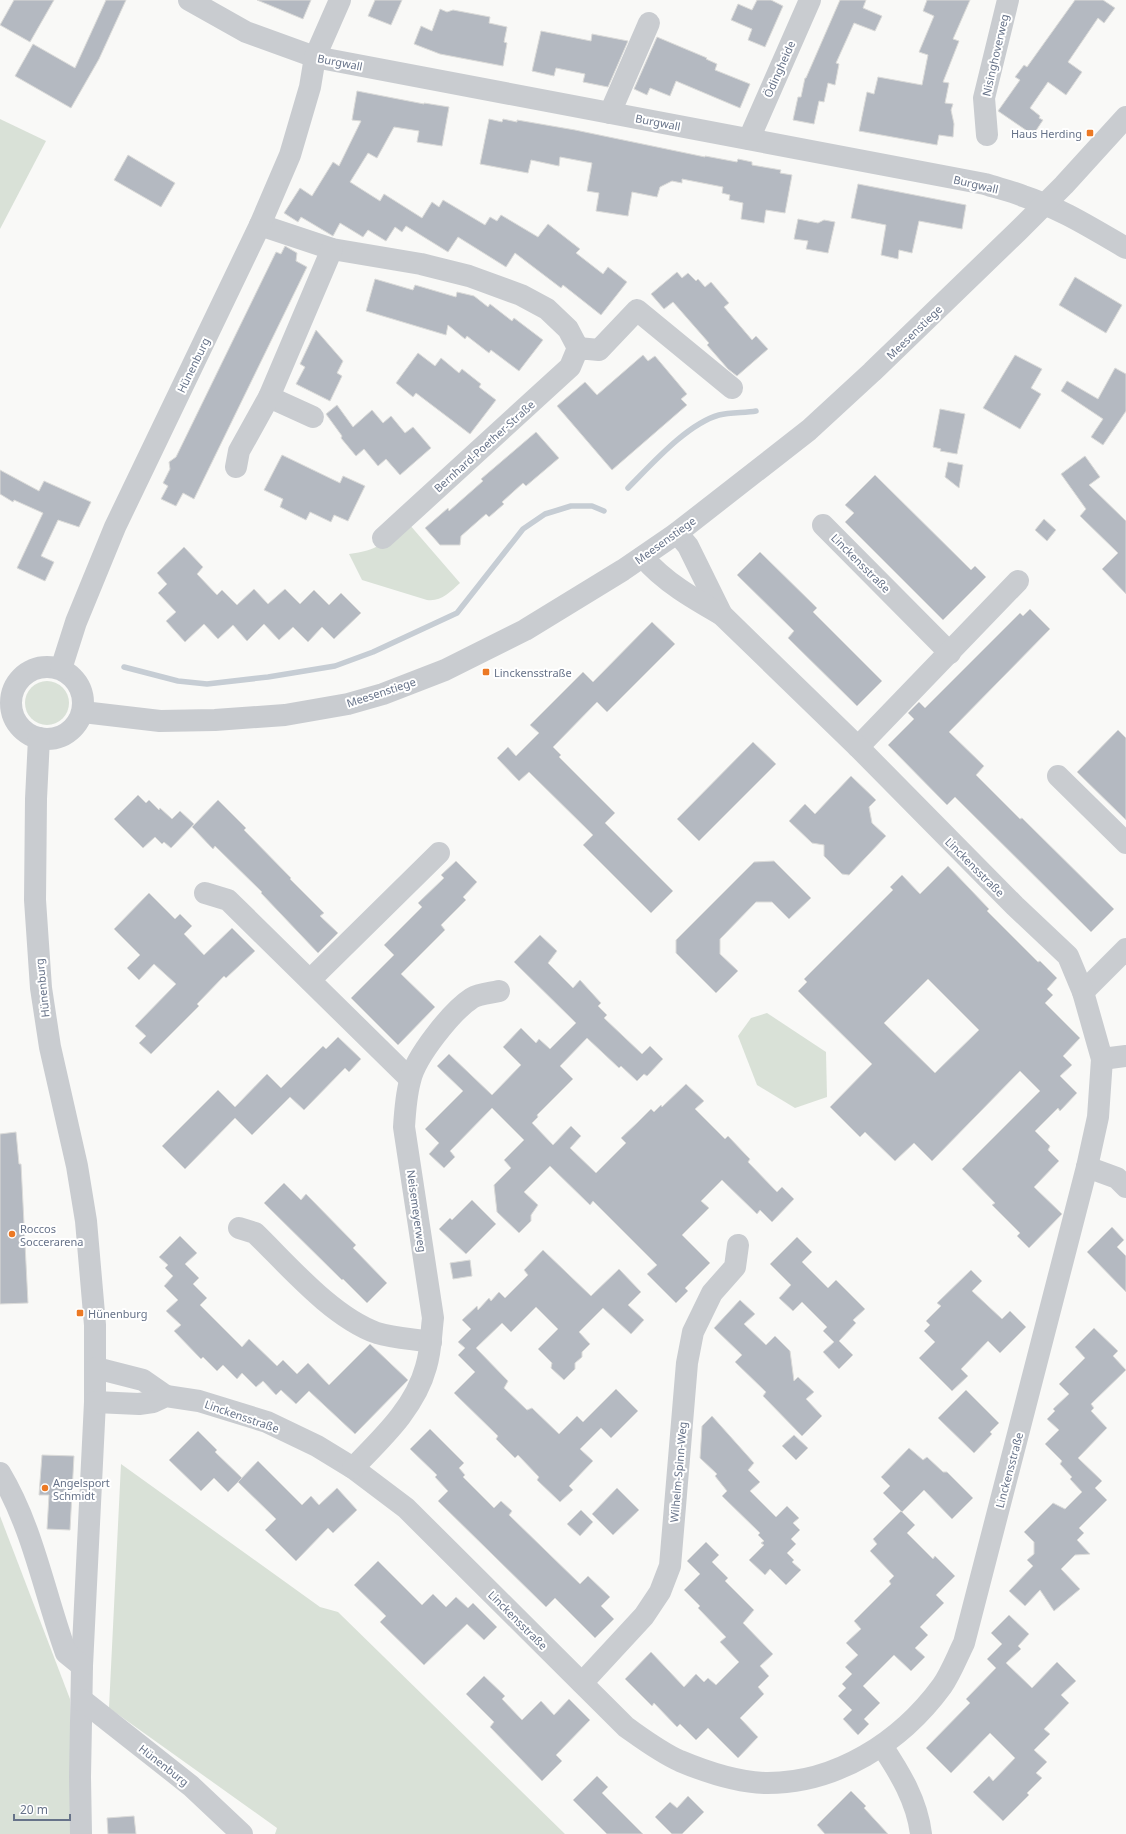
<svg xmlns="http://www.w3.org/2000/svg" width="1126" height="1834" viewBox="0 0 1126 1834" font-family="'Noto Sans',sans-serif">
<style>
.green{fill:#d9e1d7}
.lines{fill:none;stroke-linecap:round;stroke-linejoin:round}
.stream{stroke:#c6cdd4;stroke-width:5.5}
.building{fill:#b4b9c1;stroke:#dbdbd9;fill-rule:evenodd}
.minor{stroke:#c9ccd0;stroke-width:22}
.poi-dot{fill:#ec7924;stroke:#fff;stroke-width:1.5}
.labels{text-anchor:middle;dominant-baseline:central;stroke-width:4;stroke-linejoin:round;paint-order:stroke}
.street-label{font-size:11px;fill:#677389;stroke:#fff}
.poi-label{font-size:11px;fill:#677389;stroke:#fff;text-anchor:start}
</style>
<rect width="100%" height="100%" fill="#f9f9f7"/>
<g class="green">
<polygon points="0,119 46,141 0,229"/>
<path d="M 409,524 L 460,583 C 450,592 441,602 427,600 L 362,580 L 349,554 C 377,551 387,541 409,524 Z"/>
<circle cx="47" cy="703" r="22"/>
<polygon points="767,1013 826,1052 827,1097 795,1108 757,1085 738,1036 751,1018"/>
<polygon points="121,1464 320,1607 338,1612 565,1834 275,1834 277,1828 109,1708"/>
<polygon points="0,1516 70,1699 72,1834 0,1834"/>
</g>
<g class="lines">
<g class="stream">
<path d="M 628,488 C 652,464 687,424 719,415 C 731,412 745,413 756,411"/>
<polyline points="124,667 178,681 207,684 268,677 335,666 373,652 457,613 523,529 545,514 571,506 592,506 604,511"/>
</g>
</g>
<g class="building">
<polygon points="14,0 54,0 30,42 0,25"/>
<polygon points="106,0 126,0 99,59 71,108 15,76 33,44 75,68"/>
<polygon points="257,0 311,0 303,19"/>
<polygon points="375,0 402,0 391,25 368,16"/>
<polygon points="757,0 771,0 783,6 765,47 748,40 752,29 731,20 738,4 752,10"/>
<polygon points="840,0 866,0 863,8 882,16 875,31 854,23 836,63 839,64 835,85 828,83 824,102 819,101 814,124 793,120 798,97 801,97 805,78 806,78"/>
<polygon points="927,0 970,0 953,39 959,41 943,82 949,83 945,103 953,104 951,110 954,124 953,137 939,135 937,145 859,131 867,92 874,94 878,77 922,85 928,55 919,52 934,16 923,11"/>
<polygon points="1075,0 1103,0 1115,8 1104,23 1098,18 1068,62 1082,72 1066,95 1048,82 1030,108 1040,116 1039,118 1043,120 1033,135 998,111 1020,80 1015,77 1024,65 1027,67"/>
<polygon points="440,9 447,12 453,10 490,17 489,23 507,27 504,42 507,43 503,66 440,54 414,44 421,26 432,31"/>
<polygon points="541,31 591,41 592,34 628,41 608,87 583,82 585,74 556,68 554,76 532,71"/>
<polygon points="657,37 707,58 706,59 717,64 715,70 750,84 740,108 676,81 670,96 650,88 647,95 634,89"/>
<polygon points="357,91 424,104 424,103 449,107 442,146 417,142 419,131 394,127 377,158 368,153 350,182 380,201 384,194 422,218 432,202 439,207 443,200 485,225 490,217 497,221 501,215 538,237 548,224 580,249 576,253 603,274 608,267 627,282 601,315 563,285 561,288 515,253 506,267 458,237 448,252 406,226 402,232 395,227 386,241 368,230 363,237 340,223 333,236 301,217 298,222 284,213 300,188 312,196 333,162 339,166 361,121 352,120"/>
<polygon points="489,119 502,122 503,119 517,122 517,120 575,130 705,157 705,156 737,162 738,159 752,162 752,165 781,170 780,173 792,175 785,213 766,210 764,223 741,219 743,203 729,200 730,195 722,193 723,187 682,179 682,183 672,181 660,187 657,197 632,192 628,216 596,211 599,193 587,191 592,163 560,157 559,166 531,160 528,173 480,164"/>
<polygon points="128,155 175,183 161,207 114,180"/>
<polygon points="858,184 966,205 962,229 919,221 912,253 899,250 898,259 881,255 886,225 851,218"/>
<polygon points="798,219 818,223 824,220 835,222 828,253 806,249 808,241 794,239"/>
<polygon points="285,246 297,253 296,261 307,267 194,499 183,493 176,506 161,499 168,486 163,483 170,469 169,462 176,457 276,252 281,254"/>
<polygon points="677,272 682,278 688,273 696,281 698,279 705,287 711,282 729,303 724,307 752,340 756,336 768,349 737,376 728,369 707,345 709,343 673,302 664,309 651,294"/>
<polygon points="1075,277 1122,305 1106,333 1059,305"/>
<polygon points="375,279 413,290 415,285 456,297 457,292 474,296 488,307 490,304 512,321 514,318 543,340 519,371 491,350 489,353 467,336 465,339 448,325 446,335 366,311"/>
<polygon points="316,330 343,361 337,373 342,376 330,401 296,384 305,367 300,364"/>
<polygon points="418,353 435,366 441,358 459,373 462,369 481,384 479,387 496,400 470,434 416,393 413,397 396,383"/>
<polygon points="643,355 648,361 655,356 687,394 681,399 687,405 612,470 557,406 585,382 597,395"/>
<polygon points="1015,355 1042,369 1031,388 1041,394 1020,429 983,408"/>
<polygon points="1115,368 1126,374 1126,411 1103,445 1091,437 1103,419 1061,391 1067,381 1098,399"/>
<polygon points="337,405 353,427 372,410 383,423 391,416 405,433 413,427 431,448 400,475 386,459 378,466 364,449 356,456 341,438 342,436 326,414"/>
<polygon points="940,409 965,414 957,454 940,451 941,449 933,447"/>
<polygon points="536,432 559,458 526,486 523,483 502,502 504,504 489,517 486,514 461,536 460,545 440,545 425,528 448,508 449,511 483,481 481,479"/>
<polygon points="282,455 340,483 343,476 365,486 348,521 334,515 331,522 310,512 306,520 280,507 283,499 264,490"/>
<polygon points="1085,456 1100,477 1089,485 1126,521 1126,594 1102,569 1118,553 1080,516 1086,509 1061,474"/>
<polygon points="948,462 963,465 959,488 945,477"/>
<polygon points="0,470 39,491 44,481 91,502 79,527 58,520 41,556 54,562 45,581 17,568 43,513 14,500 13,502 0,494"/>
<polygon points="875,475 971,570 975,566 986,577 943,620 845,522 854,513 845,505"/>
<polygon points="1044,519 1056,530 1047,541 1035,530"/>
<polygon points="184,547 203,567 197,574 217,595 222,590 237,605 254,589 268,604 285,589 300,604 314,590 329,605 341,593 361,613 334,639 322,627 308,642 293,627 279,640 264,624 247,641 233,625 218,639 204,624 185,642 166,621 176,612 158,593 167,584 157,573"/>
<polygon points="760,552 817,608 813,612 882,681 857,706 788,638 794,631 737,575"/>
<polygon points="1030,609 1050,629 949,732 984,766 976,775 1020,819 1022,818 1114,909 1091,932 955,797 947,805 888,745 914,719 908,713 919,702 925,708 1020,613 1023,616"/>
<polygon points="652,622 675,644 607,712 597,702 553,747 561,755 559,757 615,813 605,823 673,891 651,913 583,845 593,835 529,772 519,781 497,758 508,747 516,756 539,733 530,725 583,672 593,682"/>
<polygon points="1118,730 1126,738 1126,820 1077,772"/>
<polygon points="753,742 776,764 699,841 677,819"/>
<polygon points="851,776 876,800 869,807 872,823 886,836 849,875 842,874 824,856 824,845 812,843 789,821 805,804 815,814"/>
<polygon points="138,795 146,803 149,800 159,810 160,808 172,819 180,811 194,824 171,848 164,842 162,844 155,837 143,848 114,819"/>
<polygon points="218,800 246,828 244,830 291,878 290,879 324,913 320,916 338,933 318,953 261,893 262,892 215,846 213,849 192,827"/>
<polygon points="456,861 477,882 463,897 466,900 441,925 445,930 401,974 435,1007 398,1045 351,998 394,955 384,945 422,907 418,903 444,878 441,875"/>
<polygon points="774,861 811,898 789,919 772,902 756,902 720,939 720,954 738,971 716,993 676,953 676,940 754,862"/>
<path d="M 948,866 L 989,909 L 987,911 L 1038,962 L 1040,961 L 1057,978 L 1047,989 L 1053,995 L 1045,1003 L 1080,1038 L 1063,1056 L 1072,1065 L 1060,1076 L 1077,1093 L 1060,1111 L 1058,1108 L 1035,1131 L 1050,1146 L 1048,1150 L 1059,1161 L 1034,1187 L 1062,1214 L 1029,1248 L 1017,1236 L 1020,1233 L 992,1205 L 995,1203 L 962,1169 L 1040,1091 L 1020,1071 L 932,1161 L 914,1143 L 895,1161 L 865,1132 L 860,1137 L 830,1107 L 872,1064 L 798,991 L 807,982 L 804,979 L 893,890 L 890,887 L 902,875 L 920,894 ZM 928,979 L 979,1030 L 935,1073 L 884,1023 Z"/>
<polygon points="149,893 175,919 180,914 192,926 184,934 204,955 232,928 255,951 226,978 224,976 197,1004 199,1006 151,1054 139,1043 146,1036 135,1026 176,984 154,964 139,980 127,968 140,955 114,929"/>
<polygon points="540,935 557,951 548,963 573,988 580,980 601,1003 598,1006 607,1015 604,1018 642,1054 650,1046 663,1059 647,1076 644,1074 637,1081 621,1066 619,1068 587,1038 560,1066 573,1079 537,1115 538,1117 532,1123 553,1145 571,1126 581,1136 570,1148 596,1173 626,1143 621,1138 637,1123 651,1109 654,1112 661,1105 662,1107 686,1084 704,1101 695,1109 725,1139 728,1136 746,1155 750,1159 748,1162 777,1192 782,1187 794,1199 772,1222 760,1210 757,1214 722,1180 701,1201 709,1208 682,1235 710,1263 685,1288 688,1291 676,1303 647,1274 657,1265 593,1201 590,1205 550,1166 524,1192 538,1205 531,1215 531,1221 519,1233 497,1212 494,1185 511,1168 504,1160 524,1140 492,1108 450,1151 455,1157 444,1168 429,1154 439,1143 425,1129 463,1091 437,1066 449,1054 492,1095 521,1065 503,1047 521,1028 536,1043 539,1039 550,1049 576,1023 514,962"/>
<polygon points="338,1037 361,1059 349,1072 345,1068 304,1110 290,1097 252,1135 235,1118 185,1169 162,1146 218,1090 235,1107 267,1074 281,1088 323,1046 326,1049"/>
<polygon points="16,1132 19,1164 21,1164 28,1303 0,1304 0,1134"/>
<polygon points="284,1183 301,1200 306,1194 356,1245 353,1248 387,1283 367,1303 343,1279 342,1280 264,1203"/>
<polygon points="472,1200 496,1224 466,1254 439,1229 450,1218 452,1220"/>
<polygon points="1112,1227 1124,1240 1117,1247 1126,1256 1126,1292 1087,1252"/>
<polygon points="180,1236 197,1253 185,1264 199,1278 193,1284 207,1298 200,1305 242,1347 249,1339 277,1366 283,1360 297,1374 308,1363 329,1385 370,1344 408,1380 355,1434 309,1391 296,1404 281,1390 276,1395 263,1381 256,1387 242,1373 237,1379 223,1365 217,1371 203,1357 201,1359 174,1331 181,1325 166,1311 178,1300 164,1286 173,1276 165,1268 168,1265 159,1257"/>
<polygon points="797,1237 812,1252 802,1262 828,1288 836,1280 865,1309 853,1320 856,1323 839,1341 853,1355 839,1369 823,1352 834,1342 823,1331 827,1327 802,1302 793,1311 779,1298 791,1285 770,1264"/>
<polygon points="543,1250 591,1296 619,1269 641,1292 628,1305 644,1320 631,1334 603,1308 579,1332 590,1344 582,1352 582,1357 575,1363 575,1369 564,1380 551,1368 552,1363 538,1349 558,1329 536,1307 511,1332 502,1323 476,1348 508,1381 504,1388 527,1410 532,1408 559,1434 577,1416 583,1422 616,1389 638,1411 611,1438 601,1428 580,1449 593,1461 569,1486 573,1490 560,1502 537,1480 539,1477 518,1455 515,1458 496,1439 498,1436 454,1393 475,1372 458,1355 465,1348 458,1342 471,1329 462,1320 477,1306 478,1310 489,1298 491,1301 499,1292 505,1298 528,1275 524,1270"/>
<polygon points="470,1260 472,1276 453,1279 450,1263"/>
<polygon points="971,1270 982,1281 972,1291 1002,1319 1010,1311 1026,1327 1000,1353 988,1341 961,1369 968,1376 952,1391 919,1358 935,1342 924,1331 930,1325 926,1321 941,1306 937,1303"/>
<polygon points="740,1300 755,1314 744,1324 766,1345 775,1336 790,1351 794,1381 798,1377 814,1392 806,1399 822,1416 802,1436 763,1396 766,1392 735,1362 742,1355 714,1328"/>
<polygon points="1094,1328 1118,1351 1113,1356 1126,1370 1091,1404 1094,1408 1091,1411 1107,1428 1078,1458 1102,1481 1095,1488 1107,1500 1079,1528 1084,1533 1077,1540 1090,1554 1075,1555 1061,1569 1080,1589 1054,1611 1040,1590 1025,1606 1009,1591 1033,1566 1027,1560 1034,1554 1034,1542 1024,1532 1053,1503 1065,1509 1082,1492 1070,1479 1072,1477 1060,1464 1062,1461 1045,1444 1059,1430 1047,1419 1055,1411 1053,1409 1069,1394 1059,1384 1085,1358 1075,1347"/>
<polygon points="966,1390 999,1423 990,1432 992,1434 974,1453 938,1418"/>
<polygon points="712,1416 754,1463 748,1470 760,1482 750,1491 776,1517 787,1506 799,1518 793,1523 800,1530 791,1539 796,1544 787,1553 794,1560 792,1562 801,1570 786,1585 770,1569 765,1575 749,1560 764,1545 761,1543 764,1541 758,1535 760,1533 722,1496 727,1491 715,1476 717,1474 700,1458 702,1426"/>
<polygon points="430,1429 464,1463 459,1468 465,1475 463,1477 494,1508 501,1501 512,1511 509,1515 580,1584 588,1576 610,1597 601,1606 614,1619 595,1638 555,1598 546,1607 438,1501 448,1491 435,1477 437,1475 410,1449"/>
<polygon points="198,1431 217,1450 215,1452 242,1478 228,1492 214,1478 201,1491 169,1460"/>
<polygon points="794,1435 808,1448 796,1460 782,1446"/>
<polygon points="909,1448 923,1460 927,1457 943,1472 947,1472 973,1498 952,1519 924,1490 902,1512 883,1493 890,1486 881,1477"/>
<polygon points="42,1455 74,1456 70,1530 47,1529 49,1495 39,1495"/>
<polygon points="258,1461 302,1505 311,1496 319,1505 337,1488 357,1510 333,1533 328,1528 296,1561 265,1530 276,1519 238,1482"/>
<polygon points="617,1488 639,1510 613,1535 592,1514"/>
<polygon points="581,1510 593,1522 580,1536 567,1524"/>
<polygon points="901,1511 915,1525 907,1533 933,1559 935,1556 955,1576 936,1595 944,1603 920,1627 928,1635 915,1648 925,1657 911,1671 894,1655 863,1686 880,1703 864,1719 869,1724 858,1735 843,1719 852,1710 838,1696 846,1688 842,1684 852,1674 845,1667 858,1655 846,1643 861,1629 854,1621 891,1584 889,1581 894,1576 870,1551 877,1544 873,1539"/>
<polygon points="706,1542 719,1555 712,1562 728,1578 725,1581 754,1610 743,1623 773,1654 760,1666 769,1676 758,1687 764,1694 740,1718 758,1737 738,1758 708,1728 696,1740 680,1724 677,1727 654,1703 652,1706 625,1679 651,1652 684,1687 696,1674 704,1682 708,1678 716,1685 739,1662 720,1642 726,1637 698,1608 700,1606 684,1590 700,1574 687,1561"/>
<polygon points="378,1561 422,1605 433,1594 446,1607 456,1597 468,1608 473,1603 497,1627 484,1640 467,1624 424,1665 380,1622 386,1616 354,1585"/>
<polygon points="1009,1615 1029,1634 1018,1646 1021,1649 1006,1663 1032,1688 1057,1662 1076,1681 1061,1695 1069,1703 1044,1729 1050,1734 1034,1750 1047,1762 1036,1773 1042,1778 1027,1793 1029,1795 1003,1821 973,1792 989,1776 993,1781 1015,1758 990,1733 951,1773 926,1748 970,1703 966,1699 996,1668 987,1659 1002,1644 991,1633"/>
<polygon points="484,1676 505,1696 502,1699 522,1720 541,1701 554,1715 569,1699 590,1720 556,1755 562,1761 542,1781 490,1727 494,1722 466,1694"/>
<polygon points="597,1776 608,1787 602,1793 643,1834 607,1834 573,1800"/>
<polygon points="851,1791 866,1806 864,1808 888,1834 825,1834 817,1825"/>
<polygon points="688,1796 704,1812 682,1834 672,1834 655,1817 670,1802 677,1808"/>
<polygon points="134,1816 136,1834 108,1834 107,1818"/>
</g>
<g class="lines">
<g class="minor">
<path d="M 189,0 L 246,32 L 315,57 L 985,184 C 997,188 1011,191 1023,196 C 1060,208 1093,229 1126,248"/>
<polyline points="610,113 649,23"/>
<polyline points="987,135 984,98 1008,0"/>
<polyline points="749,139 810,0"/>
<polyline points="260,225 332,249 421,264 469,276 521,295 547,309 568,329 578,348"/>
<polyline points="269,397 313,417"/>
<polyline points="236,467 239,451 269,397 332,249"/>
<polyline points="823,525 950,653"/>
<polyline points="677,533 688,546 722,615"/>
<polyline points="383,538 570,367 578,348 599,350 637,310 732,388"/>
<circle cx="47" cy="703" r="36"/>
<polyline points="61,669 76,622 115,527 260,225 290,155 310,87 315,57 340,0"/>
<polyline points="83,712 160,721 215,720 285,715 348,704 383,694 445,670 525,630 623,570 677,533 809,430 872,372 1018,231 1064,185 1126,117"/>
<polyline points="39,738 36,799 35,900 41,988 50,1047 77,1166 86,1221 95,1325 95,1402 82,1666 80,1777 81,1834"/>
<polyline points="858,747 1018,581"/>
<polyline points="1058,776 1126,843"/>
<polyline points="205,893 228,900 410,1079"/>
<polyline points="310,980 439,853"/>
<polyline points="1083,992 1126,949"/>
<polyline points="1102,1059 1126,1056"/>
<polyline points="1087,1167 1117,1178 1126,1187"/>
<path d="M 239,1228 L 255,1233 C 289,1266 332,1317 377,1333 C 393,1338 413,1339 431,1342"/>
<polyline points="96,1368 143,1380 166,1396"/>
<path d="M 95,1402 L 139,1404 L 153,1402 L 166,1396 L 199,1401 L 267,1422 L 317,1446 L 353,1468 L 406,1508 L 626,1727 C 643,1739 660,1752 680,1761 C 706,1772 736,1782 765,1783 C 836,1784 901,1742 942,1686 C 951,1673 957,1657 964,1643 L 1087,1167 L 1098,1117 L 1102,1059 L 1083,992 L 1068,956 L 1015,906 L 858,747 L 722,615 C 694,599 664,582 643,557"/>
<path d="M 353,1468 C 382,1438 415,1408 426,1367 C 431,1351 431,1334 433,1318 L 404,1127 C 405,1111 406,1096 410,1081 C 415,1057 452,1011 472,998 C 479,994 491,993 499,991"/>
<path d="M 0,1473 C 33,1528 44,1592 66,1653 L 82,1666"/>
<polyline points="582,1683 644,1616 660,1592 670,1566 687,1363 693,1332 712,1293 735,1267 738,1245"/>
<polyline points="82,1700 191,1786 242,1834"/>
<path d="M 882,1746 C 900,1773 917,1801 921,1834"/>
</g>
</g>
<g class="poi-dot">
<rect x="1086" y="129" width="8" height="8" rx="2"/>
<rect x="482" y="668" width="8" height="8" rx="2"/>
<circle cx="12" cy="1234" r="4"/>
<rect x="76" y="1309" width="8" height="8" rx="2"/>
<circle cx="45" cy="1488" r="4"/>
</g>
<g class="labels">
<g class="street-label">
<text transform="translate(995 55) rotate(-77)">Nisinghoverweg</text>
<text transform="translate(340 62) rotate(11)">Burgwall</text>
<text transform="translate(779 69) rotate(-66)">Ödingheide</text>
<text transform="translate(658 122) rotate(11)">Burgwall</text>
<text transform="translate(976 184) rotate(13)">Burgwall</text>
<text transform="translate(914 332) rotate(-44)">Meesenstiege</text>
<text transform="translate(193 365) rotate(-64)">Hünenburg</text>
<text transform="translate(484 446) rotate(-42)">Bernhard-Poether-Straße</text>
<text transform="translate(665 540) rotate(-36)">Meesenstiege</text>
<text transform="translate(861 563) rotate(45)">Linckensstraße</text>
<text transform="translate(381 692) rotate(-18)">Meesenstiege</text>
<text transform="translate(975 867) rotate(45)">Linckensstraße</text>
<text transform="translate(42 988) rotate(-96)">Hünenburg</text>
<text transform="translate(417 1211) rotate(82)">Neisemeyerweg</text>
<text transform="translate(242 1416) rotate(19)">Linckensstraße</text>
<text transform="translate(1009 1470) rotate(-75)">Linckensstraße</text>
<text transform="translate(678 1472) rotate(-85)">Wilhelm-Spinn-Weg</text>
<text transform="translate(518 1620) rotate(45)">Linckensstraße</text>
<text transform="translate(164 1765) rotate(38)">Hünenburg</text>
</g>
<g class="poi-label">
<text x="1082" y="133" text-anchor="end">Haus Herding</text>
<text x="494" y="672">Linckensstraße</text>
<text x="20" y="1228">Roccos<tspan x="20" dy="13">Soccerarena</tspan></text>
<text x="88" y="1313">Hünenburg</text>
<text x="53" y="1482">Angelsport<tspan x="53" dy="13">Schmidt</tspan></text>
</g>
</g>
<path d="M14 1814v6h56v-6" fill="none" stroke="#677389" stroke-width="2"/>
<text x="20" y="1814" font-size="12" fill="#677389" stroke="#ffffff" stroke-width="3" paint-order="stroke">20 m</text>
</svg>
